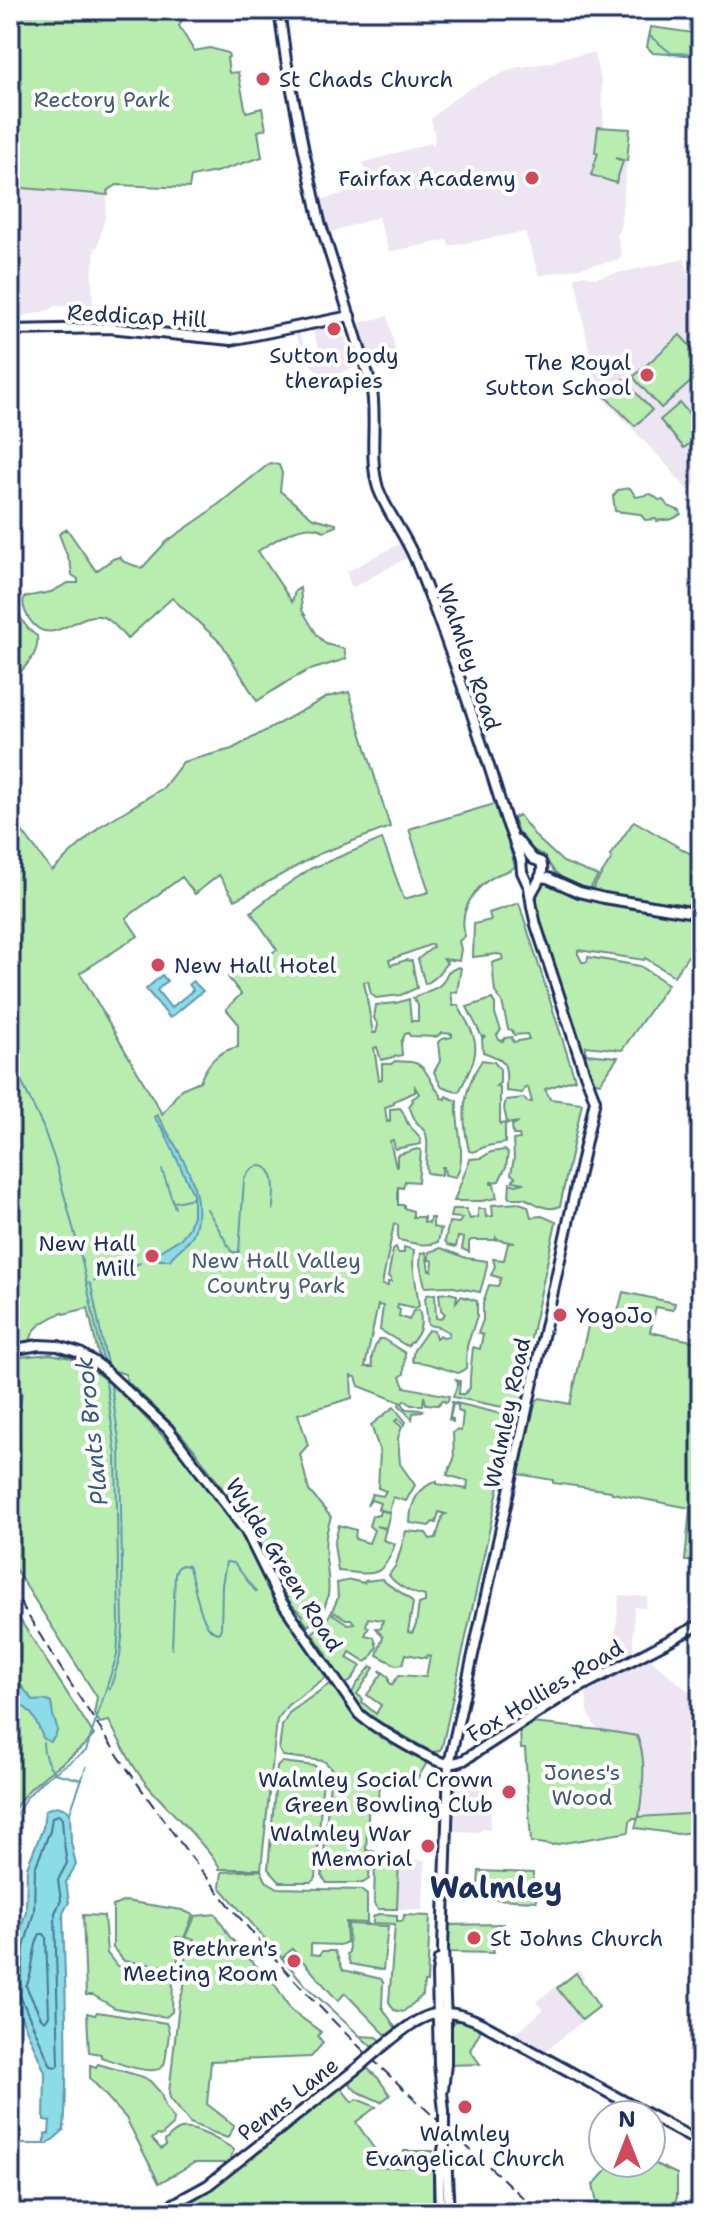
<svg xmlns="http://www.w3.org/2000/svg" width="711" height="2223" viewBox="0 0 711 2223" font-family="'Shantell Sans',sans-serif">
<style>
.built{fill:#eee5f2}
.green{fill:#b9edaf;stroke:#6a8e86;stroke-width:2}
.water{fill:#8bdce6;stroke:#5e97b0;stroke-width:2}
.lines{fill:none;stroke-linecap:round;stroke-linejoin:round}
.shore{stroke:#487494;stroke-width:2}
.stream{stroke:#5e97b0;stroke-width:2}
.secondary-casing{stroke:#1b2f5e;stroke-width:14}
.secondary{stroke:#fff;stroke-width:8}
.rail{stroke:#1b2f5e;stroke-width:2;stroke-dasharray:12 6;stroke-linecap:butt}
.secondary-bridge-casing{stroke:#1b2f5e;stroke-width:14;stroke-linecap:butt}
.secondary-bridge{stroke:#fff;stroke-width:8}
.poi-dot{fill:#d1495b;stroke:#fff;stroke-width:3}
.labels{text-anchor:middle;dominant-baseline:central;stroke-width:8;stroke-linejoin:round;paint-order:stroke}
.poi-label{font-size:22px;fill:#1b2f5e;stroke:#fff;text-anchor:end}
.park-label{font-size:22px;fill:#425e72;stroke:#fff}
.street-label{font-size:22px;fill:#1b2f5e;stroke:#fff}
.water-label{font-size:24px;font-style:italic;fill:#375a80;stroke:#fff}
.district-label{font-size:30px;font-weight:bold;fill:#1b2f5e;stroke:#fff}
</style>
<rect width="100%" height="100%" fill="#fff"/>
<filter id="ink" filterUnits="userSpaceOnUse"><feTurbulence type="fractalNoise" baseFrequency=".0125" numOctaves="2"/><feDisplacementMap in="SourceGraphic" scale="16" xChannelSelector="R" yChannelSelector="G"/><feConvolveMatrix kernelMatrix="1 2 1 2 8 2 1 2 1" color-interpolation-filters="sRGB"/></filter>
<g filter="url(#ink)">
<g class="built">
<polygon points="594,53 601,81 604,127 630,129 620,232 617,235 622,255 618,260 539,276 525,232 449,246 447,240 389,252 378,217 328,233 319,200 369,187 363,163 399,152 430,143 434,145 435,135 431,119 453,99 471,88 514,68 552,62 569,56"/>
<polygon points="10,187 108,195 105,218 98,245 95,250 92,274 93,306 86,307 55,306 50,310 20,317 21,327 10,327"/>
<polygon points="685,259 694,301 701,300 701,475 689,492 665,463 597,392 575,277 585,275 594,278"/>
<polygon points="388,316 396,354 368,358 359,328 360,324 362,322"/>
<polygon points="334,322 342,329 353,360 359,366 323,379 307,360 294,331 298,330 304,345 309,353 319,349 311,327"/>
<polygon points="403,542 410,556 352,588 346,572"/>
<polygon points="619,1595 647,1597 646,1608 634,1607 633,1655 629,1656 625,1639 615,1639"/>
<polygon points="648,1657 701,1702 701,1813 639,1818 643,1776 637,1736 601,1730 595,1726 587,1710 586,1688"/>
<polygon points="455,1788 488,1789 491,1804 490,1830 481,1829 480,1832 450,1831 453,1824"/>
<polygon points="399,1859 425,1860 423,1910 397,1909"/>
<polygon points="579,1969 584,1978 582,1981 600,2007 543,2053 512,2036 524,2027 543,2010 536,2002"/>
</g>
<g class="green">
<polygon points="10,10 187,10 179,26 194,51 210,48 228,53 229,57 227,58 229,73 238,72 246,112 262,108 266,129 258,131 262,157 216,172 191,177 189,188 117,185 107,191 108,195 10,187"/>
<polygon points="651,27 701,34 701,56 653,53 647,47"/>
<polygon points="598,127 630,129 627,161 615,158 623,161 616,183 591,175 598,153 595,152"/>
<polygon points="680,335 701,358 701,373 661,408 633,377"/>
<polygon points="623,379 652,410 635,426 605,396"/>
<polygon points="680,403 701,428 701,434 684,448 660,420"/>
<path d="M 270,463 L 279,465 L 282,473 L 280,491 L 313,518 L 336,524 L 336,526 L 324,531 C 304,519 276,540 258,551 L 292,602 L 295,591 L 300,588 L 302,610 L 317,635 L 326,644 L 344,649 L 346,659 L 307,671 L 290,680 L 257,701 L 222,644 L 172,598 L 127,639 C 119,630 111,618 99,616 C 77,612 50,650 30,620 C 25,613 22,605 24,597 L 51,592 L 68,583 L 78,583 L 78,579 L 72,575 L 71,566 L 59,534 L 67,529 L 96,571 L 113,559 L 119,557 L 124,562 L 142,568 L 166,542 L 205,515 Z"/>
<path d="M 630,488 L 636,497 L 651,494 L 659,500 L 663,500 L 668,506 L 680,511 L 681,514 C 671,522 667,519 657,521 L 656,519 L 645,520 L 640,514 L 615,511 L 613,496 L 618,490 Z"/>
<path d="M 15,594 C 16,612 22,626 37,636 C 40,654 26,665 15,678 L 10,676 L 10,595 Z"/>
<path d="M 349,692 L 390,827 L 319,854 L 235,900 L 219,875 L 195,894 L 182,877 L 126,918 L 138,936 L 80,973 L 162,1114 L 181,1089 L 200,1081 C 208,1062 218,1051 238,1047 L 238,1023 L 226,1009 L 241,994 L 228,977 L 277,950 L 251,912 L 279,890 L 310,869 L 382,839 L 404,899 L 429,892 L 409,829 L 498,803 L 515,867 C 509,871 504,872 497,875 C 474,886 458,911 465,936 L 459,941 L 461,949 L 459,961 L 444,959 L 447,963 C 438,972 437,979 425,984 L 418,959 L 433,947 L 432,944 L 389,960 L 391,965 L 406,960 L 412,961 L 417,988 L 401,995 L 376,998 L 371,994 L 368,981 L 364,982 L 373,1033 L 376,1033 L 378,1025 L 374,1018 L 376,1005 L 396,1003 L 409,999 L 411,1021 L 418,1021 L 418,1005 L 413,998 L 438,987 L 443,982 L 448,972 L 458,967 L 461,968 L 457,992 L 451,992 L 453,1006 L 458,1005 C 463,1016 470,1025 473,1035 C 481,1055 467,1075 459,1092 L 441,1086 L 434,1072 L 440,1061 L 438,1042 L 442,1039 L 452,1037 L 452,1034 L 442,1033 L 436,1037 L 410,1036 L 408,1033 L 405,1034 L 401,1043 L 402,1055 L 381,1060 L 377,1047 L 374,1048 L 379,1080 L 382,1079 L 382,1064 L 391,1064 L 395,1061 C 400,1062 409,1061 415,1063 C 428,1067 431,1086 441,1095 L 441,1098 L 445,1099 L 446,1096 L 457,1101 C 455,1127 468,1155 456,1177 L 445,1175 L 444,1167 L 442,1167 L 442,1175 L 427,1173 C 424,1160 430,1147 426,1134 C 423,1127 417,1125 414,1118 C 412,1114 411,1110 409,1106 L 413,1101 L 412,1099 L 419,1094 L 415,1087 L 415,1092 L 394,1101 L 394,1104 L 385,1107 L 387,1122 L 390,1121 L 390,1109 L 400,1108 C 404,1112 405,1118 408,1124 C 414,1132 420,1133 421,1144 L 395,1149 L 393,1140 L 390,1141 L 396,1167 L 397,1166 L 397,1155 L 417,1149 L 421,1150 L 418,1182 L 405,1181 L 403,1188 L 398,1187 L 398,1205 L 404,1205 L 404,1208 L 413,1211 L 413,1217 L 424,1217 L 424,1222 L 429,1223 L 430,1218 L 433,1218 L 433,1227 L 441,1229 L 438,1242 C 426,1248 411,1242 398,1240 L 398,1225 L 394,1224 L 382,1285 L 388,1286 L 388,1282 L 391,1282 L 391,1278 L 388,1277 L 393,1250 L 396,1247 L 398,1253 L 404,1253 L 404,1247 L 414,1250 L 413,1264 L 419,1306 L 416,1308 L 398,1304 L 397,1308 L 400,1310 L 399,1316 L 409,1320 L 413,1311 L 419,1310 C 424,1325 419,1337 407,1346 L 380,1330 L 383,1306 L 378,1305 L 365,1367 L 373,1367 C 369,1358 375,1346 379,1339 L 383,1339 L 405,1353 L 404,1374 L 400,1377 L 404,1387 L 449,1396 L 448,1401 L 445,1402 L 443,1400 L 438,1405 L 426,1404 L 424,1396 L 423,1405 L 411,1405 L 405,1400 L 402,1403 L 406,1409 L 423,1410 L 422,1412 L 413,1413 L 412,1419 L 399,1405 L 400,1402 L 359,1386 L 356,1377 L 351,1376 L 352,1398 L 298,1414 L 308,1445 L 300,1454 L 309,1491 L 331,1517 C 329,1523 327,1530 326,1536 C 321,1569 344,1599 308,1626 L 302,1618 L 303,1616 L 293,1606 L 278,1585 L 265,1551 L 245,1519 L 193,1448 L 173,1425 L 127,1381 L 125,1374 L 112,1370 L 99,1358 L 88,1308 L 64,1314 L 62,1312 C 51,1319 32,1325 31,1340 L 10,1345 L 10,815 L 52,871 L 99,827 L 163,788 L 183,762 L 232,749 L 327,697 Z"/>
<polygon points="519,815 537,838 563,862 598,876 589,890 562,878 554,871 544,856 528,847 518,832 513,818"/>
<polygon points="634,821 701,860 701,907 591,891 612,858 610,856"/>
<polygon points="547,882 593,901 675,914 701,921 701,937 674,976 645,958 644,960 578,950 578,954 582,962 587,962 588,957 640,966 668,984 622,1050 586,1046 586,1054 618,1057 600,1083 592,1081 537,911 537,893 541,884"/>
<path d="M 519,903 L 575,1079 L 545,1089 L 550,1099 L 582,1103 L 560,1206 C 546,1213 534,1201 523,1198 C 521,1198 510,1198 509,1198 L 510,1183 L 516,1185 L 524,1183 L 513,1181 L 515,1177 L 511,1174 L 514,1158 L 513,1140 L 520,1139 L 519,1135 L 513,1135 L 512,1125 L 519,1122 L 505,1124 L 505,1143 L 487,1146 L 473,1152 L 469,1151 C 461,1116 462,1090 482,1060 L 494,1062 L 500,1069 L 500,1083 L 496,1086 L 500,1087 L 500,1124 L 507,1123 L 504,1108 L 506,1100 L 524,1098 L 527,1102 L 532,1102 L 528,1087 L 525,1088 L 522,1093 L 506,1091 C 506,1066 510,1061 483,1052 L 482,1039 L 485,1036 L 482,1037 L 467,1007 L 492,999 L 495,1004 L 495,1014 L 501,1030 L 497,1035 L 499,1040 L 503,1041 L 505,1038 L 512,1037 L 513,1042 L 529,1039 L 527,1034 L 514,1035 L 512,1030 L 508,1029 L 502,1002 L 495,992 L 492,963 L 503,959 L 502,955 L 497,954 L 473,957 L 474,924 L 491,920 L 489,913 Z"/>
<polygon points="505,1150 508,1153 506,1167 499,1181 491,1182 491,1184 494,1184 497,1198 482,1201 454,1201 470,1159 481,1158 491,1152"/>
<path d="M 519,1203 L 528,1206 L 531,1217 L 542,1216 L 556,1222 L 526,1361 L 532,1363 L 522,1411 L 453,1397 L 458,1383 L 456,1380 L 460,1381 L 459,1394 L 464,1394 L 470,1388 C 469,1377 472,1360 473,1347 L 480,1349 L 483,1335 L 478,1333 L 483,1320 L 483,1304 L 489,1285 L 498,1286 L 501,1278 L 491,1275 L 495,1266 L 493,1259 L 504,1260 L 508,1243 L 515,1243 L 499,1240 L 496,1237 L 496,1240 L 471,1240 L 469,1242 L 469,1252 L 462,1249 L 464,1238 L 458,1237 L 456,1247 L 448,1245 L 445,1241 L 449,1222 L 459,1223 L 462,1218 L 450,1217 L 452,1209 L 466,1209 L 470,1219 L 478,1217 L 478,1209 L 485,1209 L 486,1217 L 493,1216 L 492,1205 Z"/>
<path d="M 441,1248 L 466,1258 L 487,1261 C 488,1267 482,1285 480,1292 L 448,1286 L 425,1287 L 420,1264 L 421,1253 L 426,1252 L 429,1271 L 432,1271 L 433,1261 L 429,1260 L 429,1252 Z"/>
<polygon points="623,1292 675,1303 673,1310 656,1307 650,1332 701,1343 701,1561 685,1561 690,1508 612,1493 611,1491 553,1483 553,1480 518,1474 536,1401 540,1398 570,1404 590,1318 615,1324"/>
<path d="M 449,1293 L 457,1295 L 456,1302 L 461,1296 L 477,1301 L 477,1316 L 467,1346 L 466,1368 L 459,1373 C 444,1370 428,1361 414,1362 L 412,1360 L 414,1350 L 428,1330 L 434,1331 L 436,1338 L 440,1335 L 443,1337 L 449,1336 L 449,1332 L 439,1327 L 428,1325 L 425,1298 L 427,1295 L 435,1294 L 436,1318 L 441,1319 L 445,1314 L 441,1310 L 439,1294 Z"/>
<path d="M 50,1354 L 71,1358 L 88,1367 L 117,1388 L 186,1460 L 237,1528 L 253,1556 L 273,1597 L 326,1673 L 325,1678 L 288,1705 L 277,1720 L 261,1869 L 219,1869 L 219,1866 C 199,1837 171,1813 148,1786 C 132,1767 121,1743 109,1721 L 100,1723 L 94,1714 L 97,1697 L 10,1561 L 10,1358 Z"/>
<path d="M 452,1402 L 514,1417 L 442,1747 L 439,1751 L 432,1752 L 363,1712 L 351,1695 L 356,1685 L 371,1666 L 374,1668 L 357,1694 L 363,1699 L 362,1702 L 376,1714 L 381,1705 L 367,1695 L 382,1674 L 380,1670 L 389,1677 L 389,1682 L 392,1685 L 399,1675 L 426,1677 L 430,1656 L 427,1655 L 426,1658 L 406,1654 L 403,1664 L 396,1665 L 377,1655 L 383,1637 L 376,1628 L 381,1628 L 383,1620 L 368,1618 L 366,1626 L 369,1627 L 365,1635 L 374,1637 L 377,1647 L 370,1659 L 366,1662 L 350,1652 L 347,1658 L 361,1666 L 350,1682 L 344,1684 L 326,1659 L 327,1657 L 326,1653 L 312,1633 L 322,1625 L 331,1613 L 348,1624 L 354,1623 L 351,1619 L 346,1619 L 332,1611 L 338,1598 L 337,1583 L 351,1580 L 364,1583 L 365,1581 L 382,1579 C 391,1589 405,1592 413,1603 L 408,1632 L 412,1633 L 416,1625 L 419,1604 L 425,1602 L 425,1596 C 413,1594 395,1585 389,1575 L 396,1565 L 406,1531 L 426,1533 L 430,1539 L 436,1538 L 443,1515 L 446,1514 L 439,1512 L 436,1523 L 433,1522 L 429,1526 L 410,1523 C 410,1503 417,1488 437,1481 L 437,1484 L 467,1489 L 468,1481 L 447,1475 L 454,1459 L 453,1433 L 456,1430 L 461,1431 L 463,1413 L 458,1411 L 458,1405 L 453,1404 L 450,1418 L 453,1419 L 453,1422 L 449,1420 Z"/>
<polygon points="394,1407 406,1422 404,1425 398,1419 395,1421 402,1427 398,1438 400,1464 415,1485 406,1501 393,1497 389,1512 378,1509 380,1503 371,1500 367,1506 372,1494 383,1496 386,1491 378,1488 380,1452 371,1425"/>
<path d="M 380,1510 L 390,1513 L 386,1528 L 376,1526 L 386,1529 L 383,1540 L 395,1544 C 382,1581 372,1574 338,1571 L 334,1544 L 339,1525 L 356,1530 L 355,1539 L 369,1543 L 374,1530 L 369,1526 L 372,1516 L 379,1515 Z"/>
<path d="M 10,1604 L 94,1735 C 69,1766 24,1779 10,1820 Z"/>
<path d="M 331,1684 L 335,1685 L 358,1720 L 428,1761 L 414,1784 L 379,1784 L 378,1800 L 369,1800 L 366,1850 L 374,1851 C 370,1860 369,1868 369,1879 L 363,1883 L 327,1883 L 322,1877 L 331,1768 L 324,1761 L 283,1756 L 279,1750 L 282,1726 L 289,1713 L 328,1685 Z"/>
<path d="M 531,1723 L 601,1730 L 637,1736 C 648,1761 642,1791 639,1817 L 701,1813 L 701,1865 L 695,1864 C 693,1854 695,1843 691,1832 L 678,1834 L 635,1828 L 638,1818 L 633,1818 L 630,1821 L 629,1832 L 552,1845 L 531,1842 L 525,1749 L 521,1749 L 520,1730 Z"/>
<polygon points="282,1762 315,1766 323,1775 316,1878 311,1882 280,1882 268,1869 277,1767"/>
<polygon points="381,1858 399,1859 397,1909 378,1909 374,1904 375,1862"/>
<polygon points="261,1870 266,1881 278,1888 361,1890 367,1895 367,1923 346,1922 347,1942 340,1945 311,1944 311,1954 320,1955 322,1951 335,1951 343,1970 381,1979 383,1982 382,2007 395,2027 395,2030 387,2036 345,1993 338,2001 292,1949 282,1958 307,1987 360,2036 377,2037 382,2041 374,2049 307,1987 220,1887 222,1872"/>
<polygon points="479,1871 533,1873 533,1889 478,1888"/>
<polygon points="449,1888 536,1891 536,1901 449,1897"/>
<polygon points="125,1901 182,1910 193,1915 184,1938 176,1937 173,1943 179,1952 177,1963 172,1967 124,1961 113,1948 113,1906"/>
<path d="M 216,1914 L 229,1936 L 252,1962 L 273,1981 L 291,2010 L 321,2032 L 318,2036 L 323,2043 L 311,2057 L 211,2061 L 207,2104 L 235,2126 L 227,2138 L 190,2123 L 170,2098 L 169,2093 L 179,2004 L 184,1987 L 185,1954 C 188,1947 195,1947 194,1939 L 186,1938 L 195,1916 Z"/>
<polygon points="378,1914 397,1915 397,1921 403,1921 404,1915 430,1916 427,1982 424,1982 423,1995 403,2012 394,2010 389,2002 395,1924 373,1923 373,1917"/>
<polygon points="83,1915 104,1916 107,1953 117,1966 169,1973 173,1978 172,2012 166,2017 115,2008 93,1995 86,1995"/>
<polygon points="348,1924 388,1926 383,1970 350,1964 347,1954 349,1952"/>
<polygon points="503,1924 507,1937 502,1945 499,1946 498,1941 492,1942 494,1953 448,1952 447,1925"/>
<polygon points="576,1973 599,2007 582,2020 557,1988"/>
<path d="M 97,2012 L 166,2023 C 171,2031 168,2039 167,2048 C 166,2054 166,2062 163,2066 C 154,2078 113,2061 101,2057 L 101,2054 L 89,2052 L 87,2013 L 95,2015 Z"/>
<polygon points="455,2021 467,2022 482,2028 470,2050 480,2064 449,2065 451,2026"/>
<path d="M 98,2064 L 143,2077 L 150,2081 L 160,2092 L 166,2108 L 174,2119 L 173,2125 L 161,2136 L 157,2135 L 152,2139 L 161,2149 L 166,2145 L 165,2141 C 169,2137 175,2130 181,2129 C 194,2126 221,2141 232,2148 L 234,2150 L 228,2163 L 194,2163 L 159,2183 L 126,2118 L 90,2078 L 90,2065 L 96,2067 Z"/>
<polygon points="365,2066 378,2078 390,2095 381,2102 356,2091 349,2083 350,2079"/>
<polygon points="337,2088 341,2088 352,2102 357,2099 376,2107 356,2122 379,2156 380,2168 404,2167 404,2151 433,2151 433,2213 166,2213 203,2194"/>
<polygon points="651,2162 677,2174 677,2197 671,2213 599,2213 593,2185 613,2163"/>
</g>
<g class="water">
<polygon points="162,975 167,981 157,990 171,1008 193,990 189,984 193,981 203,991 170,1018 146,989"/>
<path d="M 157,1115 C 177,1148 208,1191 194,1232 C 190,1245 176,1249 170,1260 L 159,1260 L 155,1254 L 181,1238 L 189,1228 L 193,1215 L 193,1194 L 164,1131 L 154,1117 Z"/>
<path d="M 17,1681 L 34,1701 L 45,1700 L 51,1703 C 52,1707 52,1711 53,1715 C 56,1727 62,1730 50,1742 L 43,1738 C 35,1718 32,1707 10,1701 L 10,1697 L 16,1693 Z"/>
<path d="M 57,1806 L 66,1809 L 70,1813 L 71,1842 L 76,1865 L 66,1882 L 69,1902 L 63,1913 C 65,1985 69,2058 64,2130 L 48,2144 L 45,2144 L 45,2134 L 49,2134 L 50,2121 L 44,2120 L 45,2072 L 12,1996 L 16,1946 L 26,1911 L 27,1867 L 43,1828 L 45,1810 Z"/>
</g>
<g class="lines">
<g class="shore">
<path d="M 40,1934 L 44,1934 L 46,1937 L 49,2016 L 45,2021 L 41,2018 L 26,1986 C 35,1970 31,1950 40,1934 Z"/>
<polyline points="10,1980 17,1979 22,1973 24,1947 34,1912 35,1868 50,1831 52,1817 59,1815 62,1819 64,1844 67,1863 58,1880 61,1900 55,1913 59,2064 57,2067 51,2066 20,1996 16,1993 10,1992"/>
</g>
<g class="stream">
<polyline points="650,36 671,53 701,54"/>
<polyline points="10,1057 43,1127 55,1161 81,1257 104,1365"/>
<polyline points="162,1170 175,1208"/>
<polyline points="175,1202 193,1198"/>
<path d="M 207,1209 L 232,1252 L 239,1252 L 244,1180 C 249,1166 265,1159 272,1176 C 276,1185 273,1200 273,1210"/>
<polyline points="94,1281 140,1263"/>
<polyline points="89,1283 91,1285 108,1369"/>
<polyline points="10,1483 22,1392"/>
<path d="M 172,1649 L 175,1574 L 178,1567 L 182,1565 L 188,1566 C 196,1583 199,1632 219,1633 L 221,1628 L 222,1585 L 226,1562 L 234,1563 L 256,1592"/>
<polyline points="110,1689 120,1657 123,1628 120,1447 110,1379"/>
<path d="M 43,1743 C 43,1753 47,1765 55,1772"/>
<polyline points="54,1773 82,1780"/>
<polyline points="70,1813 86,1767"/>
<polyline points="10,1826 25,1799 41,1782 86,1751 117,1655 119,1624 116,1455 105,1375"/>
<polyline points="10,2144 45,2144"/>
</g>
<g class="secondary-casing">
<g id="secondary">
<path d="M 279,10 L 286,60 L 304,151 L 320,222 L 371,384 C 378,417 368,455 378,488 C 387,513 405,534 415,559 C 449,644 479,732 506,820 L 521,860 L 522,872 L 529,887 L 532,907 L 536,925 L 585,1074 L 595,1100 L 449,1764 L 443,1948 L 446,2022 L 446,2064 L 443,2090"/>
<polyline points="10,330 109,328 231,340 350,316"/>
<path d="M 517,840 L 533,859 L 541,862 C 546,875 535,884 531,895"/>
<polyline points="540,877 548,878 579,892 604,898 701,914"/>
<path d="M 10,1350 L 39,1345 L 58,1346 L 80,1353 L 99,1365 L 168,1429 L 246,1531 L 279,1598 L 359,1714 C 372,1726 428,1760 445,1763 C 452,1764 457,1763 464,1760 L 565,1695 L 701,1624"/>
<polyline points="439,1960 437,1974 439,2064 444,2111"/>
<path d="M 376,2052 C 414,2022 433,1998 483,2024 L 649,2115"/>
<polyline points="651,2116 701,2143"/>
<polyline points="446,2156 449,2213"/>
<polyline points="157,2213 208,2185 361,2065"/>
<polyline points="440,2213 439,2173 444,2145"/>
</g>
</g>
<use href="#secondary" class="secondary"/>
<path class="rail" d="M 10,1586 C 96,1728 188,1867 302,1988 C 376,2068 460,2139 540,2213"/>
<g class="secondary-bridge-casing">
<g id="secondary-bridge">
<polyline points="361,2065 376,2052"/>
<polyline points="444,2111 444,2145"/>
</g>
</g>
<use href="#secondary-bridge" class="secondary-bridge"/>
</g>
</g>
<g class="poi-dot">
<circle cx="263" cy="79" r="8"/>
<circle cx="532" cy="178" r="8"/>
<circle cx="334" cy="329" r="8"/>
<circle cx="647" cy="375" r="8"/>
<circle cx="158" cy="965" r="8"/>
<circle cx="152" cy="1256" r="8"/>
<circle cx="560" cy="1315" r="8"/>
<circle cx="509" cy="1792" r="8"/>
<circle cx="428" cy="1846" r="8"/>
<circle cx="474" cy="1938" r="8"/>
<circle cx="294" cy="1961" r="8"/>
<circle cx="465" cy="2107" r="8"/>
</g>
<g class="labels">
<g class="poi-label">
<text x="279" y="79" text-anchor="start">St Chads Church</text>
<text x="516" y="178">Fairfax Academy</text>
<text x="334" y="355" text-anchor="middle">Sutton body<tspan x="334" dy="25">therapies</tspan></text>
<text x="631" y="362">The Royal<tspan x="631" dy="25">Sutton School</tspan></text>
<text x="174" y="965" text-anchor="start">New Hall Hotel</text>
<text x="136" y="1243">New Hall<tspan x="136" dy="25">Mill</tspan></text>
<text x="576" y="1315" text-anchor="start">YogoJo</text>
<text x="493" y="1779">Walmley Social Crown<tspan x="493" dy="25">Green Bowling Club</tspan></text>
<text x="412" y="1833">Walmley War<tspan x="412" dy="25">Memorial</tspan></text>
<text x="490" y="1938" text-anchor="start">St Johns Church</text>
<text x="278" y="1948">Brethren's<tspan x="278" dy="25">Meeting Room</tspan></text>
<text x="465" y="2133" text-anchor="middle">Walmley<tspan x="465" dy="25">Evangelical Church</tspan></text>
</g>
<g class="park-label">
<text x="102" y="99">Rectory Park</text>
<text x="276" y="1260">New Hall Valley<tspan x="276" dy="25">Country Park</tspan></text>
<text x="582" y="1772">Jones's<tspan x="582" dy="25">Wood</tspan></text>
</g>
<g class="street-label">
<text transform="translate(137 316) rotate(3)">Reddicap Hill</text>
<text transform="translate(469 657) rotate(71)">Walmley Road</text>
<text transform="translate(507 1413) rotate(-78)">Walmley Road</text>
<text transform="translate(284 1565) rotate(58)">Wylde Green Road</text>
<text transform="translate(545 1691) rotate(-31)">Fox Hollies Road</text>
<text transform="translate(288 2099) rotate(-38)">Penns Lane</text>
</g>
<g class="water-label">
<text transform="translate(92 1431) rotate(-96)">Plants Brook</text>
</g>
<g class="district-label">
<text x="496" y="1887">Walmley</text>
</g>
</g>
<rect width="711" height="2223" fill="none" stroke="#fff" stroke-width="40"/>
<rect x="20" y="20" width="671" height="2183" fill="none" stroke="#1b2f5e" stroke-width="3" filter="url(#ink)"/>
<g transform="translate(627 2139)"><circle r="38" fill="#ffffff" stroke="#a4acbf" stroke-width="2"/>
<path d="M0-6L14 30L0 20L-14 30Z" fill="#d1495b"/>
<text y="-12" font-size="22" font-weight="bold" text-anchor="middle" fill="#1b2f5e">N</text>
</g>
</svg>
